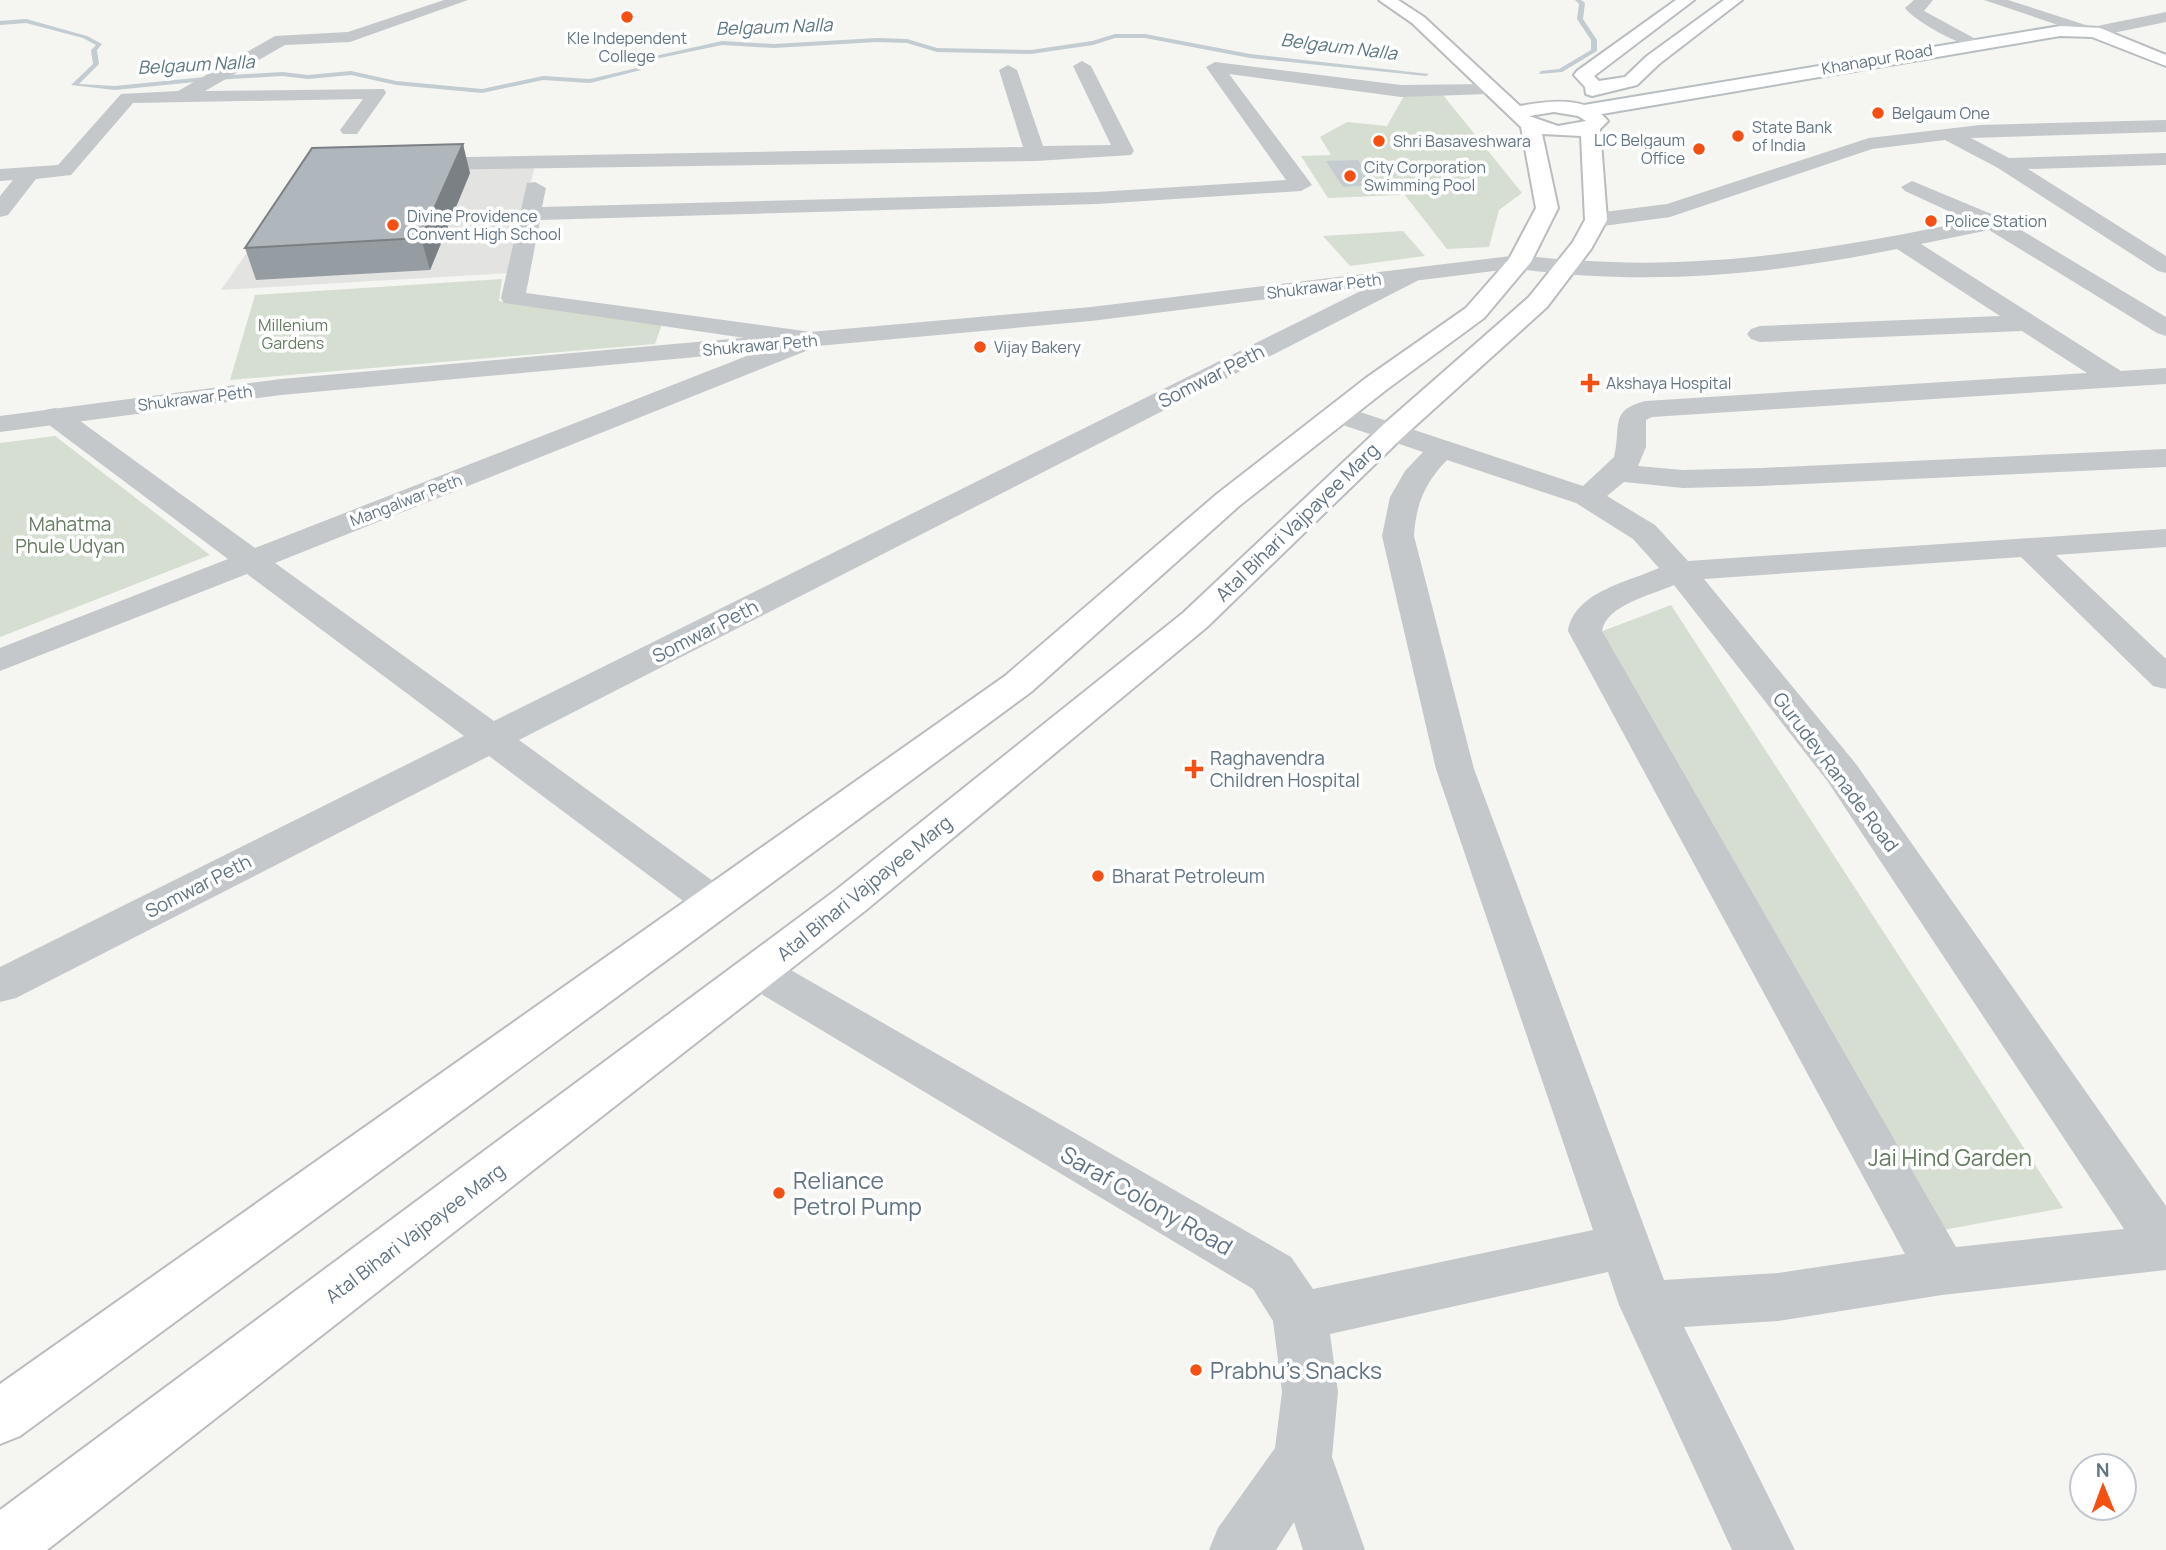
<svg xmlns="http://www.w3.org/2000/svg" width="2166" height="1550" viewBox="0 0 2166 1550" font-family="Manrope,sans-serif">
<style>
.built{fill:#e3e4e2}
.green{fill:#d5ded1}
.water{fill:#c2ccd1}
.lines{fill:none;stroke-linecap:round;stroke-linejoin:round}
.stream{fill:#c2ccd1;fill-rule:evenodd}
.secondary-casing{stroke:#b8bdc2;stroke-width:4}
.primary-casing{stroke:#b9bdc0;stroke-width:4}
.minor{fill:#c4c8cb;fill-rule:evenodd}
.tertiary{fill:#c4c8cb;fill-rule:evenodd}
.secondary{fill:#fff;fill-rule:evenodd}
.primary{fill:#fff;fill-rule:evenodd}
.wall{fill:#969da2}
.shaded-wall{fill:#7a8084}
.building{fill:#afb7bc;stroke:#7a8084;stroke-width:2}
.poi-dot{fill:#f54f11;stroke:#fff;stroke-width:2.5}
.labels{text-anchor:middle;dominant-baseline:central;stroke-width:7;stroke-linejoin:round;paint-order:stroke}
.far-poi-label{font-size:16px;fill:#617485;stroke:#fff;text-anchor:start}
.far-street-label{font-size:16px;fill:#617485;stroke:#fff}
.far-park-label{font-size:16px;fill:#657c60;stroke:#fff}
.far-water-label{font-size:18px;font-style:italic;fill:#5c7783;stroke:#fff}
.street-label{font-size:19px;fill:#617485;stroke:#fff}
.park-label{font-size:19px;fill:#657c60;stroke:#fff}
.poi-label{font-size:19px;fill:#617485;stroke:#fff;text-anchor:start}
.near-park-label{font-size:23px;fill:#657c60;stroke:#fff}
.near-poi-label{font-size:23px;fill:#617485;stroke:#fff;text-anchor:start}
.near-street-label{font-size:23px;fill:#617485;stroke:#fff}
</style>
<rect width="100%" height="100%" fill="#f5f5f1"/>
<polygon class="built" points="535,165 510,273 221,290 299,177"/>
<g class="green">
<polygon points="1443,95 1522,193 1499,210 1489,247 1447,249 1372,153 1401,195 1328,198 1301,156 1331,155 1320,137 1347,122 1387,126 1404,96"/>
<polygon points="1403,231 1425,256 1350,266 1323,236"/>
<polygon points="502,279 499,301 662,324 655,344 230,380 255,295"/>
<polygon points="55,436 210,555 0,637 0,443"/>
<polygon points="1671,605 2063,1208 1916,1235 1600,632"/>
</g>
<polygon class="water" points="1358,160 1376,185 1343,187 1326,161"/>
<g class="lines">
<g class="stream">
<polygon points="1575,0 1581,0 1585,3 1583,19 1597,40 1597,51 1562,72 1539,74 1541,71 1559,69 1591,50 1591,40 1577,19 1579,4"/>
<polygon points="26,19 87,36 102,44 97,50 99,64 79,84 115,86 215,76 282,72 308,75 351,71 396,81 482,89 543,76 590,79 637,68 646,58 722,41 774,44 877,38 907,39 937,48 1031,50 1092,41 1115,34 1145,34 1250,54 1429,74 1426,76 1250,58 1145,38 1115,38 1093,45 1031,54 937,52 907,43 877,42 774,48 722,45 650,60 641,70 590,83 543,80 482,93 396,85 351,75 308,79 282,76 215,80 115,90 71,85 93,64 91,50 96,45 83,38 26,23 0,25 0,21"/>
</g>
<g class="secondary-casing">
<g id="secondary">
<polygon points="1676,0 1694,0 1594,76 1599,81 1625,77 1647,56 1724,0 1742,0 1659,64 1637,85 1592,96 1586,94 1585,87 1574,75 1577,71"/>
<polygon points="2060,26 2100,28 2166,55 2166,66 2092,37 2060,36 1584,117 1575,111 1584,105"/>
</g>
</g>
<g class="primary-casing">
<path id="primary" d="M 1379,0 L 1398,0 L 1424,17 L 1520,106 C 1548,101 1587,95 1608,121 L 1600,129 L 1607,220 L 1591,249 L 1547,307 L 1404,436 L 1207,627 L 866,910 L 47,1550 L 0,1550 L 0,1510 L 836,890 L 1183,613 L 1384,424 L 1529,297 L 1573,242 L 1585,220 L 1581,136 L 1542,134 L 1558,208 L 1531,262 L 1484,318 L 1386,390 L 1239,506 L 1031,692 L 20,1436 L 0,1444 L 0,1384 L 1005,676 L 1217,494 L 1366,378 L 1466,308 L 1509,259 L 1536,208 L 1521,127 L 1412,23 ZM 1554,112 L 1578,116 L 1586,121 L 1558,126 L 1529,116 Z"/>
</g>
<g class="minor">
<polygon points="444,0 468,0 350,42 285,45 205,91 384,89 386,93 357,134 343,134 340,130 363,99 133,103 71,175 36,179 8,215 0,217 0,196 13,180 0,181 0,169 58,165 121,94 178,91 275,36 348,32"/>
<path d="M 1914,0 L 1933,0 L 1924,11 L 1983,43 L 1981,47 C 1966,50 1914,21 1905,8 Z"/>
<polygon points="1984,0 2008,0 2092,27 2166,12 2166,22 2094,37"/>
<polygon points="1082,61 1091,66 1134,151 1131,155 1036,161 416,170 406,164 416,158 1023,147 999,70 1008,65 1017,70 1043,146 1111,145 1073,66"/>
<polygon points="1215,62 1401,85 1488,84 1497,89 1488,94 1401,97 1229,74 1312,185 1301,191 1097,204 540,220 526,293 812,332 821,335 825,340 821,345 275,563 494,721 1401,271 1417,271 1421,276 1417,281 519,740 728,892 734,902 728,912 713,917 698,912 489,756 16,998 0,1002 0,967 464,736 247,574 0,671 0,648 228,559 45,422 41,416 45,410 55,408 65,410 255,548 780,343 504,303 501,298 527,183 535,182 546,188 542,207 1097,192 1286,180 1206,67"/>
<polygon points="2166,120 2166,132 1971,138 2009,158 2166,153 2166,165 2028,169 2166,256 2166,273 2158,271 1998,168 1945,140 1872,149 1670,217 1596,227 1585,220 1596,213 1667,204 1869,138 1980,125"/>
<path d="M 1912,181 L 2001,218 L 2166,317 L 2166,336 L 2157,333 L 1989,230 L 1921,244 L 2121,371 L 2166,368 L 2166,384 L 1652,417 L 1646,420 L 1646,447 L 1638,466 L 1683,470 L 1761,468 L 2166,449 L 2166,467 L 1761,486 L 1683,488 L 1624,482 L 1607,496 L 1655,525 L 1688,561 L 2166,529 L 2166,547 L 2056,555 L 2166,659 L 2166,689 L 2153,686 L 2021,557 L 1704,579 L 1856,764 L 2166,1206 L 2166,1270 L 1942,1295 L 1778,1321 L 1684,1327 L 1795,1550 L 1732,1550 L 1619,1305 L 1608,1272 L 1330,1334 L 1338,1392 L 1332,1457 L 1365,1550 L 1303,1550 L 1294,1522 L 1276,1550 L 1209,1550 L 1218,1528 L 1275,1448 L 1282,1392 L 1273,1321 L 1253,1289 L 743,983 L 737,972 L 743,961 L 759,956 L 775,961 L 1291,1257 L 1313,1289 L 1593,1230 L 1436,769 L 1382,536 L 1390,497 L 1405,471 L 1423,452 L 1328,420 L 1324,414 L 1328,408 L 1348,408 L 1583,486 L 1614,457 C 1622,427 1608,410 1646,401 L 2087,373 L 2022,331 L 1760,342 L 1751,339 L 1747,334 L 1751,329 L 1760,326 L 2000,316 L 1897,249 C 1768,275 1649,286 1519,269 L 1511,267 L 1507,262 L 1511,257 L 1519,255 C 1680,275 1813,253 1970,221 L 1905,191 L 1901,187 ZM 1447,460 L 1576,503 L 1633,539 L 1659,568 C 1628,582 1574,592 1568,631 L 1905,1254 L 1778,1273 L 1664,1280 L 1474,769 L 1414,536 C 1416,503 1425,483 1447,460 ZM 1674,585 L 1828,782 L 2124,1229 L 1956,1247 L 1602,631 C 1606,605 1652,595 1674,585 Z"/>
</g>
<polygon class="tertiary" points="1519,255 1527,257 1531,262 1527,267 1091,321 281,395 0,432 0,416 281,379 1091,307"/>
<use href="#secondary" class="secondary"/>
<use href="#primary" class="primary"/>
</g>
<polygon class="wall" points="470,173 430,270 256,280 245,248"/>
<polygon class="shaded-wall" points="463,144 470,173 430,270 421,238"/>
<polygon class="building" points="463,144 421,238 245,248 312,148"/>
<g class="poi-dot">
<circle cx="627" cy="17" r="7"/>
<circle cx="1878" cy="113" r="7"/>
<circle cx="1738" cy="136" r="7"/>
<circle cx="1379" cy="141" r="7"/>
<circle cx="1699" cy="149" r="7"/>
<circle cx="1350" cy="176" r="7"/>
<circle cx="1931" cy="221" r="7"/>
<circle cx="393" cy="225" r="7"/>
<circle cx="980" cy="347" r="7"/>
<path d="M1586.5 372.5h7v7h7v7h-7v7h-7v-7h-7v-7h7z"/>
<path d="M1190.5 758.5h7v7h7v7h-7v7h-7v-7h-7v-7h7z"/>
<circle cx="1098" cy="876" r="7"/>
<circle cx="779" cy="1193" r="7"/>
<circle cx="1196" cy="1370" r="7"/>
</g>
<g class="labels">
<g class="far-poi-label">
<text x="627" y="38" text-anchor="middle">Kle Independent<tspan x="627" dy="18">College</tspan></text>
<text x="1892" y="113">Belgaum One</text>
<text x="1752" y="127">State Bank<tspan x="1752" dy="18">of India</tspan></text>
<text x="1685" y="140" text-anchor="end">LIC Belgaum<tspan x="1685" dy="18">Office</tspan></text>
<text x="1393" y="141">Shri Basaveshwara</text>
<text x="1364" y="167">City Corporation<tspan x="1364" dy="18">Swimming Pool</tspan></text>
<text x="407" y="216">Divine Providence<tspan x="407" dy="18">Convent High School</tspan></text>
<text x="1945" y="221">Police Station</text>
<text x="994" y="347">Vijay Bakery</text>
<text x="1606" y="383">Akshaya Hospital</text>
</g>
<g class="far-street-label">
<text transform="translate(1877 59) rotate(-10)">Khanapur Road</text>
<text transform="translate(1324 286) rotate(-7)">Shukrawar Peth</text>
<text transform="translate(760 345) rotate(-5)">Shukrawar Peth</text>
<text transform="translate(195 398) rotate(-7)">Shukrawar Peth</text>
<text transform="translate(406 500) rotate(-21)">Mangalwar Peth</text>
</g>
<g class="far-park-label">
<text x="293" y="325">Millenium<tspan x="293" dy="18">Gardens</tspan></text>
</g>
<g class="far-water-label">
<text transform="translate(774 26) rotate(-2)">Belgaum Nalla</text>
<text transform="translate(1339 46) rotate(7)">Belgaum Nalla</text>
<text transform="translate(196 64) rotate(-3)">Belgaum Nalla</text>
</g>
<g class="street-label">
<text transform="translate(1211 376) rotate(-27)">Somwar Peth</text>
<text transform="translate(1297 522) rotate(-44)">Atal Bihari Vajpayee Marg</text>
<text transform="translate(705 631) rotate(-27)">Somwar Peth</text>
<text transform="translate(1836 772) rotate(53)">Gurudev Ranade Road</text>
<text transform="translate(198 886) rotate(-27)">Somwar Peth</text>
<text transform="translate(864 888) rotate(-39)">Atal Bihari Vajpayee Marg</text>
<text transform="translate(415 1233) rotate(-37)">Atal Bihari Vajpayee Marg</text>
</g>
<g class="park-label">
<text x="70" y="524">Mahatma<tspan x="70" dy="22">Phule Udyan</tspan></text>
</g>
<g class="poi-label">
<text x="1210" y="758">Raghavendra<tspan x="1210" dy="22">Children Hospital</tspan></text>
<text x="1112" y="876">Bharat Petroleum</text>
</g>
<g class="near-park-label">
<text x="1950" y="1157">Jai Hind Garden</text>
</g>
<g class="near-poi-label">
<text x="793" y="1180">Reliance<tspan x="793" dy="26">Petrol Pump</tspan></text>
<text x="1210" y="1370">Prabhu's Snacks</text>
</g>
<g class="near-street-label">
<text transform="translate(1147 1200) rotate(30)">Saraf Colony Road</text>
</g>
</g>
<g transform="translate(2103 1487) rotate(359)"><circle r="33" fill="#ffffff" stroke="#c0c7ce" stroke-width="2"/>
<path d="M0-5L12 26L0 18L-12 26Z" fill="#f54f11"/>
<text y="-10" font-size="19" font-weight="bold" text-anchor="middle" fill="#617485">N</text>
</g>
</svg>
